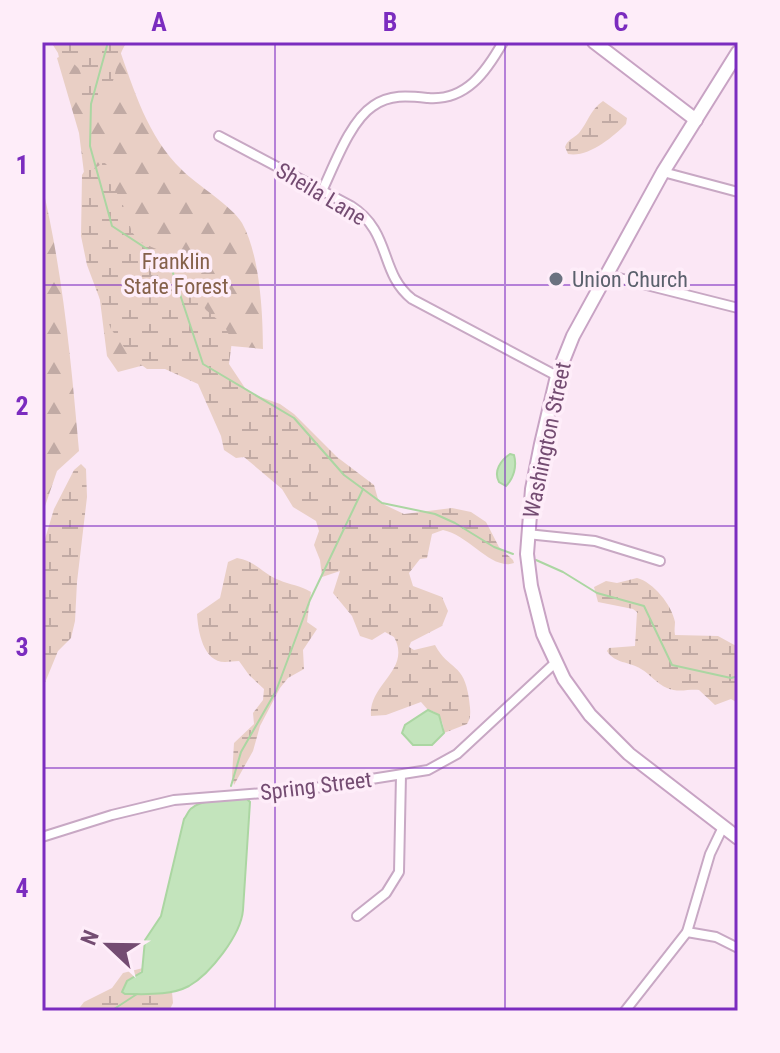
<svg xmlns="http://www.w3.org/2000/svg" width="780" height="1053" viewBox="0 0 780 1053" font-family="'Roboto Condensed',sans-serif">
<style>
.forest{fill:url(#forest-firs)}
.wetland{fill:url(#wetland-marsh)}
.water{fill:#c3e4bc;stroke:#abd6a2;stroke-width:2}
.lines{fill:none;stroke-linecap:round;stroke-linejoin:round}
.stream{stroke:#abd6a2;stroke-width:2}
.minor-casing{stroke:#c8a8c4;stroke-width:12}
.secondary-casing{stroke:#c8a3c4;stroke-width:16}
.minor{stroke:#fff;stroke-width:8}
.secondary{stroke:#fff;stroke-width:12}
.grid{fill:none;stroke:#7b2cbf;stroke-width:2;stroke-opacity:0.55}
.worship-dot{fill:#6b7280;stroke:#feedf9;stroke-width:3}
.labels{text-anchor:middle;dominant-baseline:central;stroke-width:7;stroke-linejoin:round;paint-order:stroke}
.street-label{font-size:22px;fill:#744c72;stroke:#feedf9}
.park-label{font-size:22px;fill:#85614a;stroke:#feedf9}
.worship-label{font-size:22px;fill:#5b616d;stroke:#feedf9;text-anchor:start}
.neatline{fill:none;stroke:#7b2cbf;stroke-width:3}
.grid-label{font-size:26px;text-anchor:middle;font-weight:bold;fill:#7b2cbf}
</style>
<defs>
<pattern id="forest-firs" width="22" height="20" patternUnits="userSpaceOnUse" patternTransform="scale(2)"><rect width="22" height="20" fill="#e9cfc5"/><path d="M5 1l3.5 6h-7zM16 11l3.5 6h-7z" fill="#c1aaa4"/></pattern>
<pattern id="wetland-marsh" width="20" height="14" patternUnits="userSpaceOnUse" patternTransform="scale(2)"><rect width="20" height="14" fill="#e9cfc5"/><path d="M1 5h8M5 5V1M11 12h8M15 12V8" fill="none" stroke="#c1aaa4"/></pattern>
</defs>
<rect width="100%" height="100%" fill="#fbe7f5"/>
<g class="forest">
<path d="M 87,42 L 118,45 C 134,90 147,136 182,170 C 197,185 232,206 242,223 C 260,255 263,314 263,349 L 220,345 L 118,372 L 107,356 L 79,133 L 57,58 Z"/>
<path d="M 42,185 C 63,273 71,361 79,451 L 57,471 L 42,515 Z"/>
</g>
<g class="wetland">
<path d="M 127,42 C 115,58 116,86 105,97 C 101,102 94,105 89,109 L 82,101 C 80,88 87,71 72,63 L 65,69 L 61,67 L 58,53 L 51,42 Z"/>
<path d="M 603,101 L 627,118 L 626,124 C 613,137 588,158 568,154 L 565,147 C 568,139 573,139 579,133 C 588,122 590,110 603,101 Z"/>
<path d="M 104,162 L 107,165 L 107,179 L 121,199 L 132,232 L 140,242 L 168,254 L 206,310 L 224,325 L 232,341 L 229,364 L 245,388 L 255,395 L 280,404 L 294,414 L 337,457 L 374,485 L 378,499 L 385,505 L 404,514 L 452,508 L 471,512 L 486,522 L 499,547 L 513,560 L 514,563 C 492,571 469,535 443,530 L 432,534 L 427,558 L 420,559 L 409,573 L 413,586 L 442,597 L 448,611 L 442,626 L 411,642 L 409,647 L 414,650 L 435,645 C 449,671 464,662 469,699 C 470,709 472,716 467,724 L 444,733 C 444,722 439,711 428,710 L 421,702 L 386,715 L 371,716 C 368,684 412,670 394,637 L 385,632 L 372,640 L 360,636 L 352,616 L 333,593 L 340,571 L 322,577 L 320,560 L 314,545 L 319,531 L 316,521 L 293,507 L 282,489 L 244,457 L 236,458 L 224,450 L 221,436 L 198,384 L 165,369 L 147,369 L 132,358 L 111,329 L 87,265 L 81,236 L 82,175 L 85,170 L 94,169 Z"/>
<polygon points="81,464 86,469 87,497 77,582 75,621 71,638 58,651 44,685 42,718 42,549 54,509 74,470"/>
<path d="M 237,558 C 256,561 263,574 279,580 C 290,585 300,585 311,592 L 307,622 L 317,629 L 303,650 L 304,669 L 288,678 L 280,688 L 260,726 L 253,751 L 234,785 L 232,776 L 234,743 L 254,724 L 253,713 L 263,700 L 264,689 L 249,675 L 239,661 C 234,661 230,662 225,662 C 203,662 198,631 197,614 L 220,598 L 228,562 Z"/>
<path d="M 637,578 C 653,582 672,605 675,622 C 675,626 674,630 675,635 L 718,636 L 738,647 L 738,703 L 731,699 L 715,705 L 699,690 C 688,689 678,693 667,688 C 657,684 650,674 641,669 C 629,661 615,664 607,651 L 609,648 L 635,646 L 637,612 L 633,609 L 598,602 L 594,587 L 606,581 L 617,583 Z"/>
<polygon points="143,968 125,994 172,992 173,1003 169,1011 77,1011 84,1002 112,988 123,973"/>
</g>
<g class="water">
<path d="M 510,454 L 514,455 C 517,466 514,478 506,486 L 499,482 C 493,471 501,460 510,454 Z"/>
<polygon points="428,710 439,715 444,733 432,745 413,745 402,733 405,725"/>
<path d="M 246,798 L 250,802 L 243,910 C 241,935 210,974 189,986 C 170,996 146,994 125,994 L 122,992 L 127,981 L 142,972 L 145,940 L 161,916 L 184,819 C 186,817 189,809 192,808 C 204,798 232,800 246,798 Z"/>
</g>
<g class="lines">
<g class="stream">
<polyline points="108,42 91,104 90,146 112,226 170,264 203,364 294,418 344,475 382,503 435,514 455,523 494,547 513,554"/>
<polyline points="536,560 563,572 597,593 644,606 672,665 731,678 738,676"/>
<polyline points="231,786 241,752 276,691 310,600 363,489"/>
<polyline points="111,1011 137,994"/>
</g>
<g class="minor-casing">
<g id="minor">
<path d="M 219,136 L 351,206 C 392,232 379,273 412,299 L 557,376"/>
<polyline points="663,172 738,192"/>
<path d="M 322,191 C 334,166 350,121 373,106 C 390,94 408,96 428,98 C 466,101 486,72 503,42"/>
<polyline points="607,275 738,308"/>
<polyline points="527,534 595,541 660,561"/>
<polyline points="42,837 112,815 174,800 302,790 428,770 457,754 555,663"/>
<polyline points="357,916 386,893 399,872 401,775"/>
<polyline points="687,932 716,937 738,948"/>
<polyline points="625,1011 687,932 710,854 723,827"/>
</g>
</g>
<g class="secondary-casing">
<g id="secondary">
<polyline points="594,42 696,120"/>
<polyline points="738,52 663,172 573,336 557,376 541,444 532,489 527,554 531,586 543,634 564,679 590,715 629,754 738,838"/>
</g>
</g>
<use href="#minor" class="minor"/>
<use href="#secondary" class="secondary"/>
</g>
<path class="grid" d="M 275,42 L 275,1011M 505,42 L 505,1011M 42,285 L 738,285M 42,526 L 738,526M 42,768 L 738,768"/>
<circle class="worship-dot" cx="556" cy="279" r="8"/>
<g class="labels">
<g class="street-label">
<text transform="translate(321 194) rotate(31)">Sheila Lane</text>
<text transform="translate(547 440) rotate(-78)">Washington Street</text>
<text transform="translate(316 786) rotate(-7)">Spring Street</text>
</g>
<g class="park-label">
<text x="176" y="261">Franklin<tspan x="176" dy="25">State Forest</tspan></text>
</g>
<g class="worship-label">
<text x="572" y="279">Union Church</text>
</g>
</g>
<rect width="780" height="1053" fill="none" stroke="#feedf9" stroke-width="88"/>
<g transform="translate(108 945) rotate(292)" stroke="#feedf9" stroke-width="6" paint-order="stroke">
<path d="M0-6L14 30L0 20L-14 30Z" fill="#744c72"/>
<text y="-12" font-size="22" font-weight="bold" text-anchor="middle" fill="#744c72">N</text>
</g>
<rect x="44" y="44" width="692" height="965" class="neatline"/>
<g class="grid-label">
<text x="159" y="31">A</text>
<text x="390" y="31">B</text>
<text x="621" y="31">C</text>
<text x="22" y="174">1</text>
<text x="22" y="415">2</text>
<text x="22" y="656">3</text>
<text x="22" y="897">4</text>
</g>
</svg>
